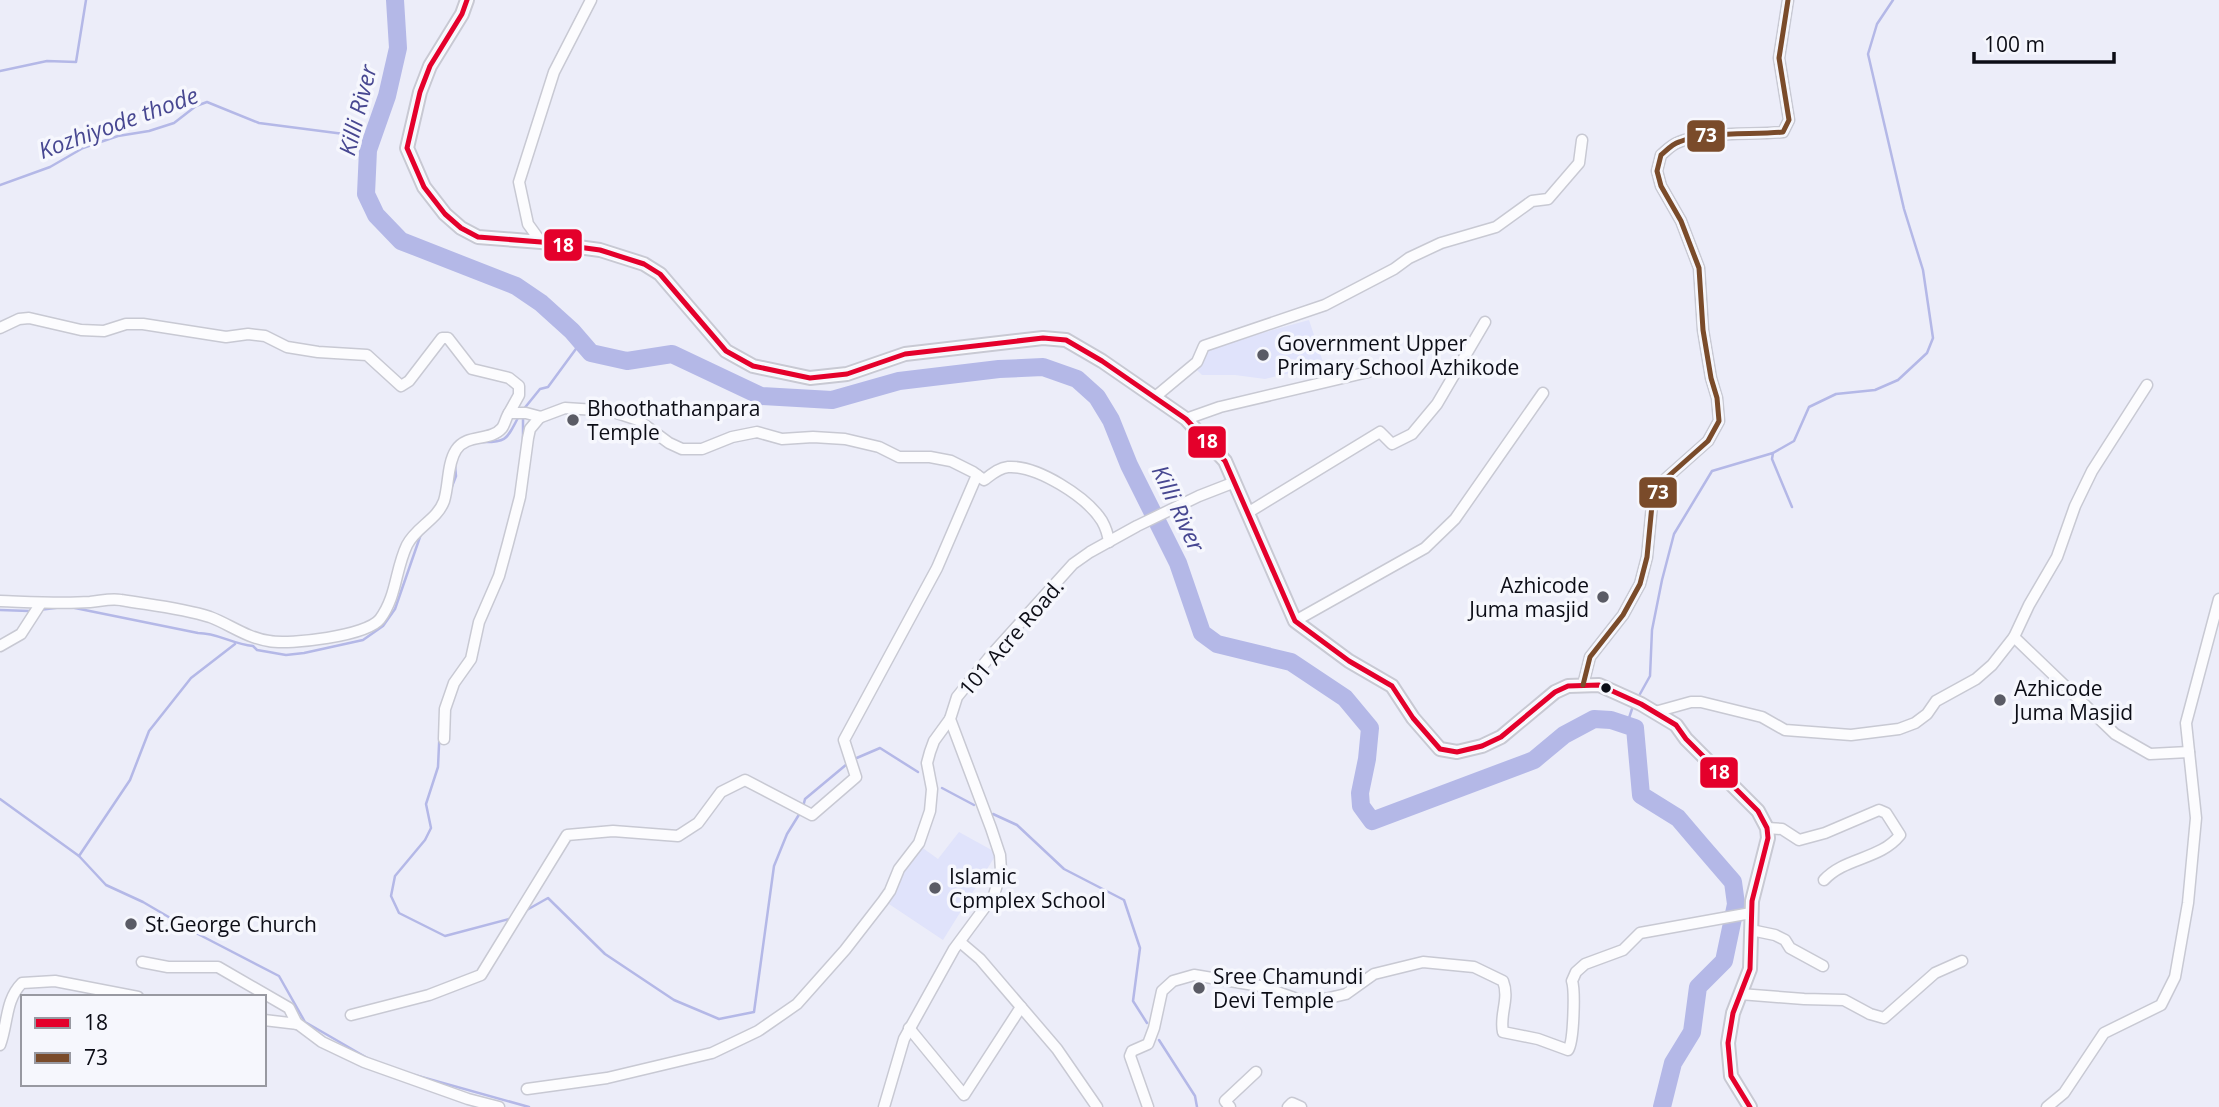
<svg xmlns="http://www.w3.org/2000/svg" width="2219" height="1107" viewBox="0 0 2219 1107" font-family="'Open Sans',sans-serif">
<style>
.built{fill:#e0e3fb}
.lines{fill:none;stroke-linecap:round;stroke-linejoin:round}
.stream{stroke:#b4b8e7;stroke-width:2.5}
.river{stroke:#b4b8e7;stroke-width:18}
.minor-casing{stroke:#c8c9d3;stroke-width:13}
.major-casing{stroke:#c8c9d3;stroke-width:16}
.minor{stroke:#fcfcfe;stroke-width:10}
.major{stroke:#fcfcfe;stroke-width:12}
.bus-1-casing{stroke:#f6f7fd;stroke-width:10}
.bus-2-casing{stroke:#f6f7fd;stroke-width:10}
.bus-1{stroke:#e4002b;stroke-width:5}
.bus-2{stroke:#7a4b2a;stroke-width:5}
.poi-dot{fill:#5a5b65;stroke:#f6f7fd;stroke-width:2.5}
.bus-dot{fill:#0c0d16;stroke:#f6f7fd;stroke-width:2.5}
.labels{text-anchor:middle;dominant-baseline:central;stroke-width:7;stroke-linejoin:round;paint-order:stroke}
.poi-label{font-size:21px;fill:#0c0d16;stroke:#f6f7fd;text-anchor:start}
.street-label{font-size:21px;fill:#0c0d16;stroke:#f6f7fd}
.water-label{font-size:23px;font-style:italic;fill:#474791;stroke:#f6f7fd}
.line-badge{stroke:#f6f7fd;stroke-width:2.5}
.badge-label{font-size:19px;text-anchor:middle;font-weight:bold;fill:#fff}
</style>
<rect width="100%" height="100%" fill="#ecedf9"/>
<g class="built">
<polygon points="1309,320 1324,365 1265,379 1235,375 1202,375 1197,370 1208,348"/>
<polygon points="959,832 997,853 943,940 886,902 903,874 902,866 920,846 938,859"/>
</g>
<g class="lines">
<g class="stream">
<polyline points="0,71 47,61 76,62 86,0"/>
<polyline points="0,185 50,167 83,148 118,136 149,131 174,123 196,106 207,102 259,123 344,134 371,142"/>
<polyline points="523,410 540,389 548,387 581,342"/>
<polyline points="523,417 523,441"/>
<path d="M 481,442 C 508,443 507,438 519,416"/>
<polyline points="1773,453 1794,441 1809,407 1836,394 1875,390 1898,380 1927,353 1933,338 1923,270 1904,209 1868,54 1877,24 1893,0"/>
<polyline points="451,489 456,476 455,465"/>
<polyline points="481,606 491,583"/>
<path d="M 70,607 L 198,633 C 218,633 232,644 253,646 L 257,650 L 286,655 L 304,653 L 363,640 L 383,626 L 395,609 L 421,534"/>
<polyline points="0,610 29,611"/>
<polyline points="39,610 63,607"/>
<polyline points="1640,694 1650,676 1652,630 1662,580 1674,534 1712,471 1773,453 1772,459 1792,507"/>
<polyline points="1615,721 1629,718 1632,709"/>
<polyline points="440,723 438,767 426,804 431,828 425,840 395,876 391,896 399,913 445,936 513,918"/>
<polyline points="852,760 880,748 918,772"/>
<polyline points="942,788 974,805"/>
<polyline points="0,799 79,856 130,780 149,731 191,678 235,644"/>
<polyline points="803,807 805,799 847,764"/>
<polyline points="993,814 1017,825 1064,869 1124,900 1140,948 1133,1001 1147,1023"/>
<polyline points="79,856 106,885 143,902 196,933 279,976 305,1022 369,1059"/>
<polyline points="525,911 548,898 605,954 674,1000 719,1019 754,1012 774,866 787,834 800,813"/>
<polyline points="1159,1040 1195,1096 1197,1107"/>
<polyline points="411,1074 529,1107"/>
</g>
<polyline class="river" points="395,0 398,48 387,96 368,150 366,194 376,215 401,241 516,286 541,303 572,331 591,353 627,361 672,354 761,396 832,400 899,381 999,369 1043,367 1077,379 1097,397 1111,420 1129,465 1178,563 1202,633 1217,644 1291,662 1345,698 1370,728 1367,759 1360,793 1361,806 1372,821 1534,760 1564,735 1594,719 1611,720 1635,728 1641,795 1678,818 1701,845 1733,882 1736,904 1724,961 1698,987 1692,1032 1673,1063 1662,1107"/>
<g class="minor-casing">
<g id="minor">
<polyline points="541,242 528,224 519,182 554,72 591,0"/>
<polyline points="0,328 19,319 29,318 81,330 104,331 126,324 143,324 226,337 248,334 265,336 287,347 318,352 367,355 401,386 409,381 442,338 448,338 472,369 509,378 519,386 519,395 509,413"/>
<polyline points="1155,397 1197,362 1204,346 1325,305 1394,269 1409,258 1441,243 1496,227 1532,201 1548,199 1579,163 1582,140"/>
<polyline points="1186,419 1220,407 1368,372"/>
<polyline points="1249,512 1380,432 1392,444 1412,434 1437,404 1485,322"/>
<path d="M 0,601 C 30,602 60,604 90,602 C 101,601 111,598 121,600 C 150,605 182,608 210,617 C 229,624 247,638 269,641 C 290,645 367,636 380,619 C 397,596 395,570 407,545 C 416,527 437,520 444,501 C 449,485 447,464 456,450 C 467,433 490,442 502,428 C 505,424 506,417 509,413 L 526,413 L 541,417 L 565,408 L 611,411 L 638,420 L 669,443 L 682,449 L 702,449 L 732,437 L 757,432 L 782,439 L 813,437 L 845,439 L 879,447 L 899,457 L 930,457 L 951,461 L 973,472 L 984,480 C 991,475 998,468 1008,467 C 1037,465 1087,497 1102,521 C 1106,528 1108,535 1109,542"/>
<polyline points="1295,621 1425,548 1455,519 1543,393"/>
<polyline points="2014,637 2115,734 2150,754 2189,752"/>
<polyline points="0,646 21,634 41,603"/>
<path d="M 1583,685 L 1590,657 L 1623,615 L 1640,584 L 1647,557 L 1652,505 L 1663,481 L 1708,441 L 1719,421 L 1717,398 L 1711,378 L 1703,330 L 1699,268 L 1681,221 L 1661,186 L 1657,171 L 1661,155 C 1666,151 1672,144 1679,142 C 1704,131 1753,135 1783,132 L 1789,120 L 1779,58 L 1788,0"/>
<polyline points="1655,712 1691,702 1701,702 1762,717 1785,730 1851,735 1899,729 1915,723 1927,714 1936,701 1976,679 1992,665 2014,637 2029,605 2057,557 2075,506 2092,471 2147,385"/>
<polyline points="444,739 445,709 454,683 471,659 479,622 499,576 508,543 520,497 528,438 530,429 540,417"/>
<path d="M 1767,828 L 1782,829 L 1799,840 L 1825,833 L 1879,810 L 1886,813 L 1900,835 C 1880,860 1845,857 1824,880"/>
<polyline points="1751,930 1775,935 1785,940 1790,948 1823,966"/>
<polyline points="960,942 980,959 1057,1049 1097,1107"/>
<polyline points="142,962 168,967 218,967 289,1008 297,1024"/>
<polyline points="1740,994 1804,999 1844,1000 1870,1014 1884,1018 1935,973 1962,961"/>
<polyline points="351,1015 429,995 481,975 567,835 613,831 678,836 698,823 721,792 745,780 812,815 856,777 844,740 937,568 977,475"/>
<polyline points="264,1020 298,1024 322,1042 364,1062 468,1099 499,1107"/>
<polyline points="909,1028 964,1095 1021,1007"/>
<path d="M 0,1045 C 8,1024 5,1000 22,983 L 55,981 L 138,997"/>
<polyline points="527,1089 607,1078 712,1053 758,1031 797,1004 845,950 883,901 890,891 899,869 919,843 930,811 932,789 927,763 930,752 934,741 950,719"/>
<polyline points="884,1107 904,1039 954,949 994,895 1001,871 1000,855 991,828 950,719 957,697 992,654 1073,564 1090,552 1137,526 1199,496 1235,482"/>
<path d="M 1148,1107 L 1130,1056 L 1132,1051 L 1148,1044 L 1154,1028 L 1162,991 L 1173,981 L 1194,975 L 1260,986 L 1297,999 L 1316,1001 L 1346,994 L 1374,974 L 1423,962 L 1474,967 L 1503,981 C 1510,999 1499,1015 1503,1032 L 1538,1039 L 1568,1050 C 1574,1042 1575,990 1572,981 L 1576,972 L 1585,964 L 1623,950 L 1640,933 L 1751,913"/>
<polyline points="1230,1107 1225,1101 1256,1072"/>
<polyline points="1288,1107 1292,1103 1301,1107"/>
<polyline points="2047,1107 2064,1093 2104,1033 2161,1005 2175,977 2188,903 2196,818 2186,723 2219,599"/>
</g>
</g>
<g class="major-casing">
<polyline id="major" points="467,0 462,14 430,66 420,92 407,148 424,187 445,214 461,228 478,237 541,242 600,250 644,264 660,274 726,351 753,366 810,378 847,374 905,354 1043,338 1066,340 1102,361 1186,419 1225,461 1295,621 1349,661 1392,686 1413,718 1440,749 1457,752 1482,746 1501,737 1555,692 1568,686 1599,685 1641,704 1676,725 1686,739 1758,811 1767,828 1768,838 1752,901 1750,969 1733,1013 1728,1043 1731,1076 1750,1107"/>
</g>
<use href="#minor" class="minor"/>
<use href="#major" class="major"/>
<g class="bus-1-casing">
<polyline id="bus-1" points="467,0 462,14 430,66 420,92 407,148 424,187 445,214 461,228 478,237 541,242 600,250 644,264 660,274 726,351 753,366 810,378 847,374 905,354 1043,338 1066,340 1102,361 1186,419 1225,461 1295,621 1349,661 1392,686 1413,718 1440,749 1457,752 1482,746 1501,737 1555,692 1568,686 1599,685 1641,704 1676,725 1686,739 1758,811 1767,828 1768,838 1752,901 1750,969 1733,1013 1728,1043 1731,1076 1750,1107"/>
</g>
<g class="bus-2-casing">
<path id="bus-2" d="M 1583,685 L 1590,657 L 1623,615 L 1640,584 L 1647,557 L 1652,505 L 1663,481 L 1708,441 L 1719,421 L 1717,398 L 1711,378 L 1703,330 L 1699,268 L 1681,221 L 1661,186 L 1657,171 L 1661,155 C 1666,151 1672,144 1679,142 C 1704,131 1753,135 1783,132 L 1789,120 L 1779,58 L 1788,0"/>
</g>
<use href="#bus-1" class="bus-1"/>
<use href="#bus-2" class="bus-2"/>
</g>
<g class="poi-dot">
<circle cx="1263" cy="355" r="7"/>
<circle cx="573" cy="420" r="7"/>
<circle cx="1603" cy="597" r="7"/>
<circle cx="2000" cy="700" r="7"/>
<circle cx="935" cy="888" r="7"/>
<circle cx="131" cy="924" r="7"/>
<circle cx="1199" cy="988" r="7"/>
</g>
<circle class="bus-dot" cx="1606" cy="688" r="6"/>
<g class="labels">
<g class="poi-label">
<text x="1277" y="343">Government Upper<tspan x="1277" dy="24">Primary School Azhikode</tspan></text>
<text x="587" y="408">Bhoothathanpara<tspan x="587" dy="24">Temple</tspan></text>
<text x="1589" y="585" text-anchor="end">Azhicode<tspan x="1589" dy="24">Juma masjid</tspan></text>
<text x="2014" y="688">Azhicode<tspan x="2014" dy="24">Juma Masjid</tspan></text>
<text x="949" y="876">Islamic<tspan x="949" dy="24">Cpmplex School</tspan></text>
<text x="145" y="924">St.George Church</text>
<text x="1213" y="976">Sree Chamundi<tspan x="1213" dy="24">Devi Temple</tspan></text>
</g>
<g class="street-label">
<text transform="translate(1011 637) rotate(-49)">101 Acre Road.</text>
</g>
<g class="water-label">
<text transform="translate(357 110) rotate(-76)">Killi River</text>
<text transform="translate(118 122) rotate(-20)">Kozhiyode thode</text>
<text transform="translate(1179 508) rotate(65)">Killi River</text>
</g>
</g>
<g class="line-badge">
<rect x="1686" y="119" width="40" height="34" rx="7" fill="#7a4b2a"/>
<rect x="543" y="228" width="40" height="34" rx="7" fill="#e4002b"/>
<rect x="1187" y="425" width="40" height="34" rx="7" fill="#e4002b"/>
<rect x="1638" y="476" width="40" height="33" rx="7" fill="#7a4b2a"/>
<rect x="1699" y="756" width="40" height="33" rx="7" fill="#e4002b"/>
</g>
<g class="badge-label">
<text x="1706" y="142">73</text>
<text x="563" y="252">18</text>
<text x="1207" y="448">18</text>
<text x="1658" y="499">73</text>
<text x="1719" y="779">18</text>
</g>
<rect x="21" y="995" width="245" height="91" fill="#f6f7fd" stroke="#9899a1" stroke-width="2"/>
<rect x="35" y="1018" width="35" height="10" fill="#e4002b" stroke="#9899a1" stroke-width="2"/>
<text x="84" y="1030" font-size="21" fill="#0c0d16">18</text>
<rect x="35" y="1053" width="35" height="10" fill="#7a4b2a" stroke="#9899a1" stroke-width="2"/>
<text x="84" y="1065" font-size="21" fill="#0c0d16">73</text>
<path d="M1974 52v10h140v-10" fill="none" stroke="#0c0d16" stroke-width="3.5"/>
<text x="1984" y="52" font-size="21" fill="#0c0d16" stroke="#f6f7fd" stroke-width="5" paint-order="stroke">100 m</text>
</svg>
